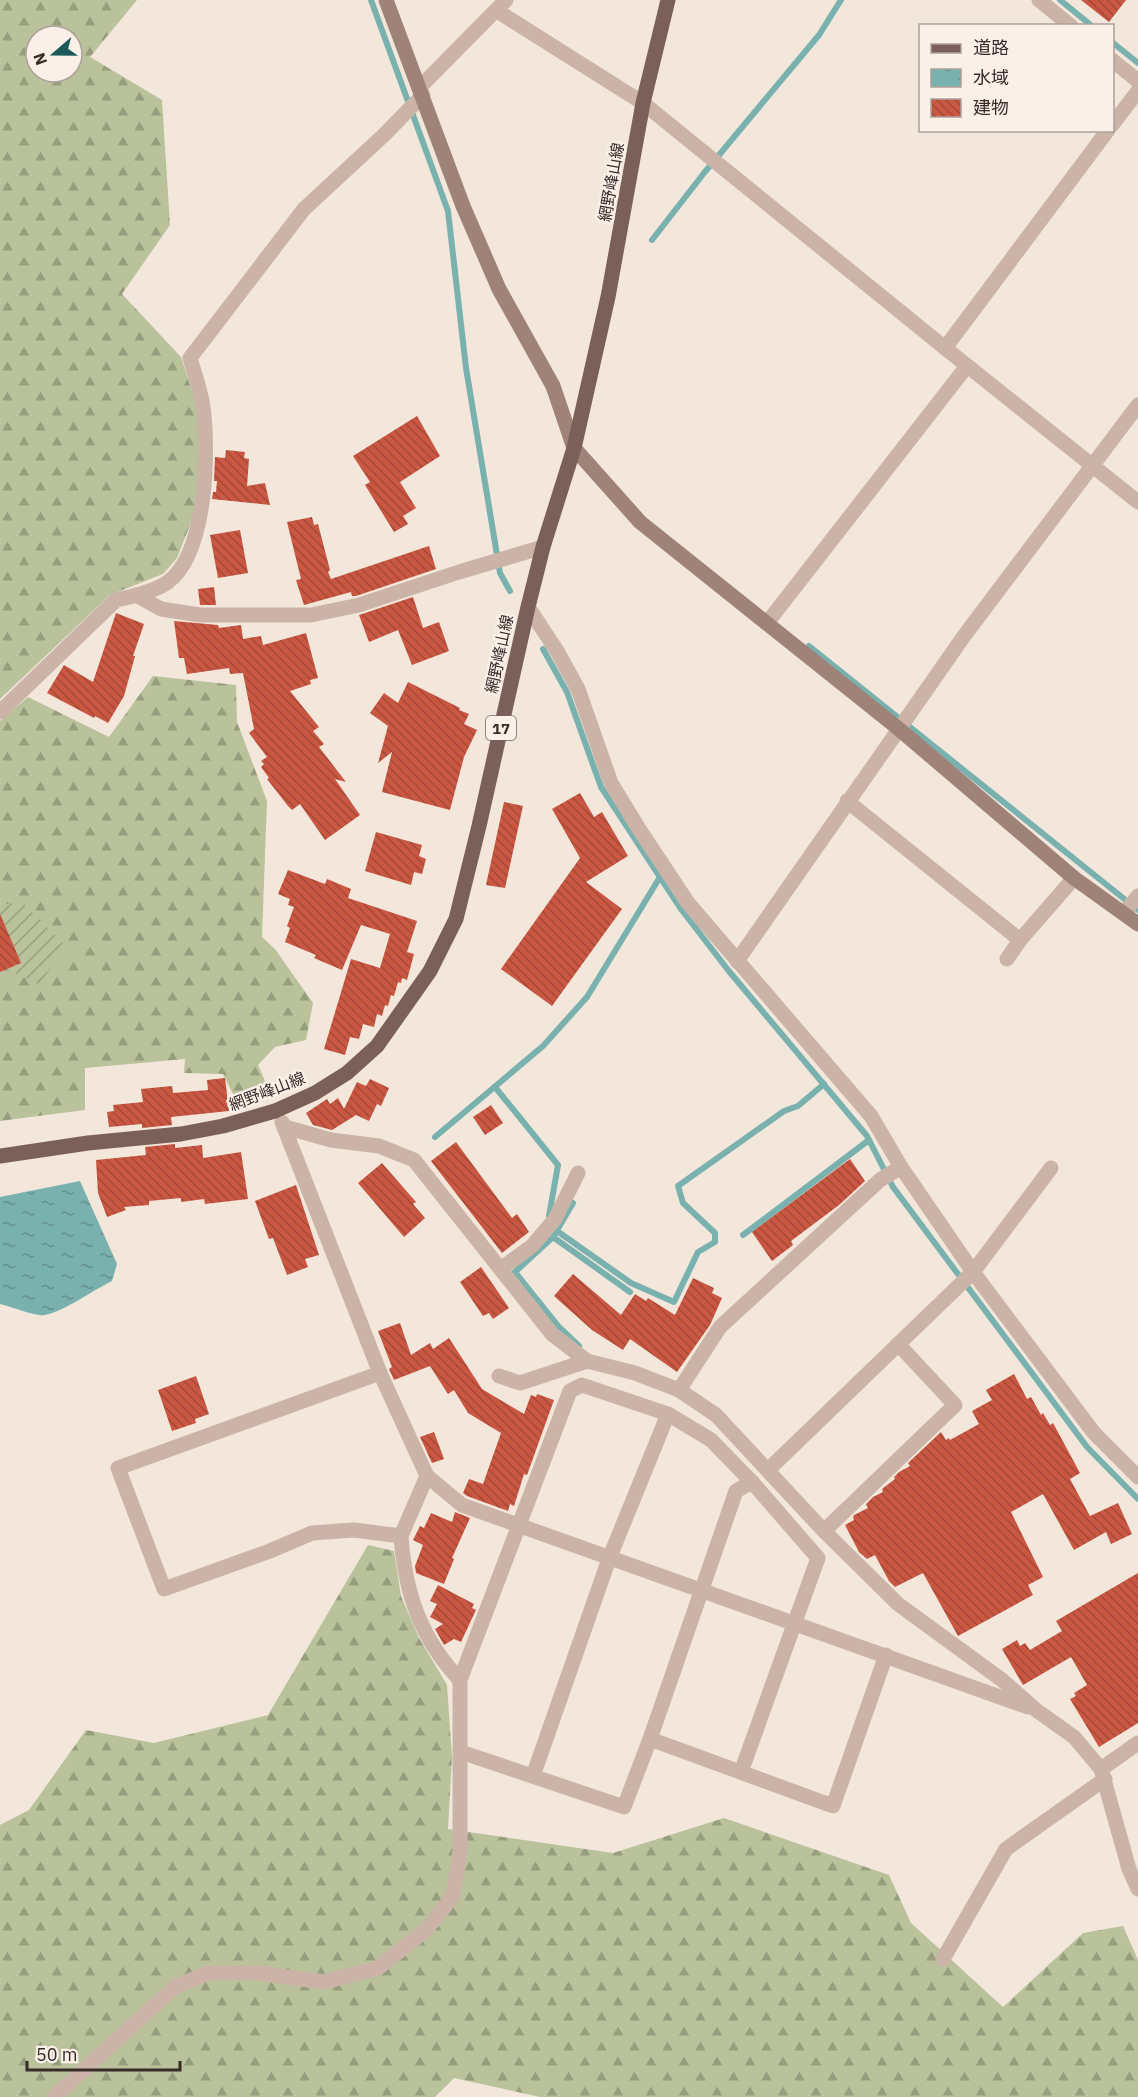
<svg xmlns="http://www.w3.org/2000/svg" width="1138" height="2097" viewBox="0 0 1138 2097" font-family="'IBM Plex Sans','Noto Sans JP',sans-serif">
<style>
.forest{fill:url(#forest-firs);fill-rule:evenodd}
.garden{fill:url(#garden-furrows)}
.water{fill:url(#water-ripples)}
.lines{fill:none;stroke-linecap:round;stroke-linejoin:round}
.stream{stroke:#79b1ae;stroke-width:6}
.building{fill:url(#building-back-hatch)}
.street{stroke:#cbb4a7;stroke-width:15}
.secondary{stroke:#9f8378;stroke-width:15}
.primary{stroke:#7a6058;stroke-width:15}
.labels{text-anchor:middle;dominant-baseline:central;stroke-width:5;stroke-linejoin:round;paint-order:stroke}
.shield{fill:#faf0e8;stroke:#726662;stroke-width:1.5}
.shield-label{font-size:15px;font-weight:bold;fill:#372b28}
.street-label{font-size:16px;fill:#372b28;stroke:#faf0e8}
</style>
<defs>
<pattern id="forest-firs" width="22" height="20" patternUnits="userSpaceOnUse" patternTransform="scale(1.5)"><rect width="22" height="20" fill="#b9c29b"/><path d="M5 1l3.5 6h-7zM16 11l3.5 6h-7z" fill="#979e7e"/></pattern>
<pattern id="garden-furrows" width="10" height="10" patternUnits="userSpaceOnUse" patternTransform="scale(1.5)"><rect width="10" height="10" fill="#b9c29b"/><path d="M-1 1l2-2M0 10L10 0M9 11l2-2" fill="none" stroke="#979e7e"/></pattern>
<pattern id="water-ripples" width="26" height="14" patternUnits="userSpaceOnUse" patternTransform="scale(1.5)"><rect width="26" height="14" fill="#79b1ae"/><path d="M2 4q2-2 4 0t4 0M15 11q2-2 4 0t4 0" fill="none" stroke="#64908e"/></pattern>
<pattern id="building-back-hatch" width="6" height="6" patternUnits="userSpaceOnUse" patternTransform="scale(1.5)"><rect width="6" height="6" fill="#ca5742"/><path d="M-1 5l2 2M0 0l6 6M5-1l2 2" fill="none" stroke="#a54837"/></pattern>
</defs>
<rect width="100%" height="100%" fill="#f3e6db"/>
<g class="forest">
<path d="M 0,0 L 137,0 L 90,57 L 162,100 L 170,225 L 122,294 L 181,357 L 197,406 L 201,451 L 194,515 L 177,558 L 163,574 L 110,595 L 0,699 ZM 36,36 L 72,36 L 72,72 L 36,72 Z"/>
<polygon points="153,676 236,685 237,722 267,801 262,937 275,949 313,1003 306,1040 275,1047 258,1065 269,1090 234,1096 223,1074 184,1073 185,1059 85,1068 85,1110 0,1121 0,721 28,697 109,737"/>
<polygon points="368,1545 394,1551 401,1596 419,1638 447,1685 452,1757 448,1829 613,1853 724,1818 889,1875 911,1923 1003,2007 1083,1933 1123,1926 1138,1960 1138,2097 540,2097 454,2078 435,2097 0,2097 0,1825 29,1810 86,1730 154,1743 268,1715"/>
</g>
<polygon class="garden" points="22,902 68,948 38,984 6,969 0,955 0,905"/>
<path class="water" d="M 80,1181 L 117,1264 L 112,1281 C 93,1290 65,1311 45,1315 C 36,1317 10,1306 0,1304 L 0,1197 Z"/>
<g class="lines">
<g class="stream">
<polyline points="371,0 448,211 466,368 500,573 510,591"/>
<polyline points="1060,0 1092,26"/>
<polyline points="1112,42 1138,63"/>
<polyline points="652,240 704,173 819,35 841,0"/>
<polyline points="809,646 1138,910"/>
<polyline points="543,649 567,692 601,787 681,909 728,970 867,1136 893,1187 1087,1447 1138,1499"/>
<polyline points="495,1087 558,1165 549,1216"/>
<polyline points="435,1137 543,1046 587,997 660,877"/>
<polyline points="573,1203 553,1237 515,1272 559,1327 579,1346"/>
<polyline points="557,1231 631,1283 674,1302 698,1252 715,1242 715,1233 683,1203 678,1186 784,1111 798,1106 824,1084"/>
<polyline points="743,1235 869,1140"/>
<polyline points="553,1237 630,1292"/>
</g>
</g>
<g class="building">
<polygon points="1081,0 1126,0 1109,22"/>
<polygon points="417,416 440,456 400,482 416,508 403,516 408,524 394,532 365,485 370,482 353,456"/>
<polygon points="226,450 245,452 244,458 249,459 247,486 265,483 270,505 212,499 213,492 216,492 217,481 214,481 215,457 225,458"/>
<polygon points="312,517 314,525 318,524 330,570 328,572 331,579 429,546 436,569 356,596 352,596 351,592 304,605 296,580 301,579 287,522"/>
<polygon points="240,530 248,573 218,578 210,535"/>
<polygon points="214,587 216,605 200,605 198,589"/>
<polygon points="413,597 423,628 439,622 449,651 412,665 398,630 369,642 359,615"/>
<polygon points="116,613 144,624 133,656 135,656 124,696 108,723 95,716 94,718 47,693 64,665 93,682"/>
<polygon points="174,621 218,625 219,628 241,625 243,639 261,636 263,645 306,633 318,678 310,680 311,684 290,691 319,727 313,731 324,744 319,747 346,782 335,779 360,815 325,840 300,804 292,810 288,806 267,779 269,778 261,767 264,764 261,761 267,757 249,733 254,729 243,673 230,674 229,668 187,674 184,658 179,658"/>
<polygon points="408,682 460,708 459,710 469,714 464,724 477,730 464,757 450,810 382,792 392,752 378,763 388,726 370,713 384,693 398,703"/>
<polygon points="580,793 594,817 602,812 628,856 586,882 622,909 552,1006 501,969 580,858 552,809"/>
<polygon points="504,802 523,806 505,888 486,885"/>
<polygon points="376,832 422,845 419,856 426,859 422,874 414,872 411,885 365,871"/>
<polygon points="288,870 325,884 327,879 351,889 348,898 417,921 407,952 414,954 407,980 402,978 401,983 398,982 394,996 391,995 388,1006 385,1005 382,1016 377,1014 374,1027 363,1024 359,1039 350,1037 345,1055 324,1049 351,959 380,968 390,934 361,925 342,970 314,958 316,955 285,942 290,928 287,926 294,907 288,905 290,899 278,894"/>
<polygon points="0,914 21,963 0,972"/>
<polygon points="225,1078 229,1111 171,1117 172,1125 142,1128 142,1124 109,1127 107,1112 114,1111 113,1105 143,1102 141,1089 172,1086 173,1093 208,1090 207,1080"/>
<polygon points="370,1079 389,1088 381,1106 377,1104 369,1121 356,1115 332,1130 313,1125 306,1113 327,1099 330,1104 338,1098 344,1109 357,1082 366,1086"/>
<polygon points="491,1105 503,1123 485,1135 473,1117"/>
<polygon points="456,1142 512,1218 517,1214 529,1232 502,1253 431,1161"/>
<polygon points="175,1144 175,1148 202,1145 203,1158 241,1152 248,1199 205,1204 204,1199 181,1202 181,1198 149,1201 149,1205 124,1207 126,1210 107,1217 98,1193 96,1160 146,1155 145,1147"/>
<polygon points="850,1159 865,1181 839,1205 791,1241 793,1245 772,1261 752,1232"/>
<polygon points="382,1163 416,1202 413,1204 425,1218 404,1237 358,1183"/>
<polygon points="296,1185 319,1255 305,1259 308,1267 287,1275 273,1238 269,1239 255,1201"/>
<polygon points="481,1267 509,1308 493,1319 489,1313 483,1316 460,1282"/>
<polygon points="573,1274 621,1315 635,1294 646,1301 648,1298 675,1315 693,1278 714,1288 712,1293 722,1298 710,1325 677,1372 630,1339 623,1350 592,1330 554,1296"/>
<polygon points="400,1323 411,1355 430,1343 433,1349 449,1338 482,1389 524,1414 531,1395 536,1397 537,1394 554,1400 527,1475 524,1474 514,1506 510,1504 508,1511 467,1496 463,1493 469,1479 483,1484 501,1433 468,1413 454,1390 448,1394 430,1366 394,1380 389,1369 392,1367 378,1331"/>
<polygon points="1014,1374 1027,1399 1031,1397 1041,1415 1043,1413 1050,1425 1053,1423 1080,1473 1070,1479 1090,1516 1118,1503 1132,1534 1111,1544 1106,1532 1074,1550 1043,1494 1011,1512 1043,1577 1028,1585 1033,1595 958,1636 923,1573 895,1587 889,1581 875,1555 867,1559 859,1552 845,1525 854,1520 853,1517 854,1515 868,1508 866,1504 873,1497 883,1492 882,1489 895,1479 894,1477 899,1472 910,1466 908,1463 941,1432 946,1440 949,1438 950,1440 979,1424 972,1411 992,1400 986,1390"/>
<polygon points="196,1376 209,1414 195,1419 196,1423 172,1431 158,1390"/>
<polygon points="434,1432 444,1459 432,1463 420,1437"/>
<polygon points="455,1512 470,1518 452,1558 454,1559 444,1584 416,1573 415,1566 423,1545 413,1540 420,1526 424,1528 431,1513 452,1522"/>
<polygon points="1138,1573 1138,1723 1099,1747 1070,1699 1076,1696 1074,1693 1087,1685 1071,1657 1023,1685 1002,1649 1017,1640 1020,1646 1025,1643 1030,1650 1062,1631 1056,1621"/>
<polygon points="438,1585 474,1604 472,1608 476,1610 461,1642 454,1639 444,1645 435,1629 443,1624 430,1617 437,1604 430,1601"/>
</g>
<g class="lines">
<g class="street">
<polyline points="1039,0 1071,26"/>
<polyline points="497,11 643,103 945,348 1138,502"/>
<polyline points="1112,60 1138,81"/>
<polyline points="420,87 506,0"/>
<polyline points="1112,125 1138,91"/>
<polyline points="945,348 1108,130"/>
<polyline points="136,595 161,609 200,615 311,615 359,605 459,572 543,547"/>
<polyline points="528,607 557,651 578,689 611,783 639,829 688,903 871,1116 901,1167 973,1272 1094,1433 1138,1477"/>
<polyline points="767,623 967,366"/>
<path d="M 0,712 L 116,600 C 131,597 155,591 168,582 C 207,553 209,451 203,407 C 201,390 194,373 190,358 L 304,209 L 384,135 L 423,95"/>
<polyline points="847,801 1020,940"/>
<polyline points="1124,913 1138,896"/>
<polyline points="1007,959 1020,940 1074,878"/>
<polyline points="737,961 964,636 1138,405"/>
<polyline points="282,1122 380,1373 427,1476 462,1505 1028,1707"/>
<polyline points="285,1127 331,1140 379,1146 414,1160 552,1334 587,1361 635,1373 679,1390 716,1415 824,1531 898,1604 1002,1680 1036,1710 1074,1737 1101,1769 1129,1869 1138,1889"/>
<polyline points="502,1268 532,1246 555,1219 578,1173"/>
<polyline points="380,1373 118,1468 164,1589 270,1551 312,1533 354,1530 401,1536 427,1476"/>
<polyline points="499,1376 520,1383 587,1361"/>
<polyline points="679,1390 720,1327 880,1180 901,1167"/>
<polyline points="768,1470 973,1272 1051,1168"/>
<polyline points="824,1531 955,1405 898,1344"/>
<path d="M 401,1536 C 405,1592 420,1638 460,1680"/>
<polyline points="650,1739 833,1806 886,1655"/>
<polyline points="461,1752 624,1807 650,1739 736,1491 752,1482"/>
<polyline points="1101,1769 1138,1743"/>
<polyline points="533,1776 609,1559 668,1414"/>
<polyline points="943,1959 1006,1849 1105,1779"/>
<polyline points="54,2097 175,1987 208,1973 259,1973 324,1982 378,1968 426,1930 453,1896 460,1851 460,1680 570,1391 582,1385 668,1414 711,1440 752,1482 818,1558 741,1772"/>
</g>
<polyline class="secondary" points="386,0 463,206 499,289 553,386 574,448 640,522 899,729 1074,878 1138,924"/>
<polyline class="primary" points="0,1156 88,1143 181,1134 223,1126 275,1111 315,1093 347,1073 377,1046 430,971 456,919 479,826 528,607 543,547 574,448 608,297 643,103 668,0"/>
</g>
<g class="labels">
<rect class="shield" x="486" y="716" width="30" height="24" rx="4.5"/>
<g class="shield-label">
<text x="501" y="728">17</text>
</g>
<g class="street-label">
<text transform="translate(611 182) rotate(-80)">網野峰山線</text>
<text transform="translate(499 654) rotate(-78)">網野峰山線</text>
<text transform="translate(267 1091) rotate(-21)">網野峰山線</text>
</g>
</g>
<rect x="919" y="24" width="195" height="108" fill="#faf0e8" stroke="#aca19b" stroke-width="1.5"/>
<rect x="931" y="44" width="30" height="9" fill="#7a6058" stroke="#aca19b" stroke-width="1.5"/>
<text x="973" y="54" font-size="18" fill="#372b28">道路</text>
<rect x="931" y="69" width="30" height="18" fill="url(#water-ripples)" stroke="#aca19b" stroke-width="1.5"/>
<text x="973" y="84" font-size="18" fill="#372b28">水域</text>
<rect x="931" y="99" width="30" height="18" fill="url(#building-back-hatch)" stroke="#aca19b" stroke-width="1.5"/>
<text x="973" y="114" font-size="18" fill="#372b28">建物</text>
<g transform="translate(54 54) rotate(250)"><circle r="28" fill="#faf0e8" stroke="#aca19b" stroke-width="1.5"/>
<path d="M0-4.5L10 22L0 15L-10 22Z" fill="#1c5a59"/>
<text y="-9" font-size="16" font-weight="bold" text-anchor="middle" fill="#372b28">N</text>
</g>
<path d="M27 2061v9h153v-9" fill="none" stroke="#372b28" stroke-width="3"/>
<text x="36" y="2061" font-size="18" fill="#372b28" stroke="#faf0e8" stroke-width="4.5" paint-order="stroke">50 m</text>
</svg>
